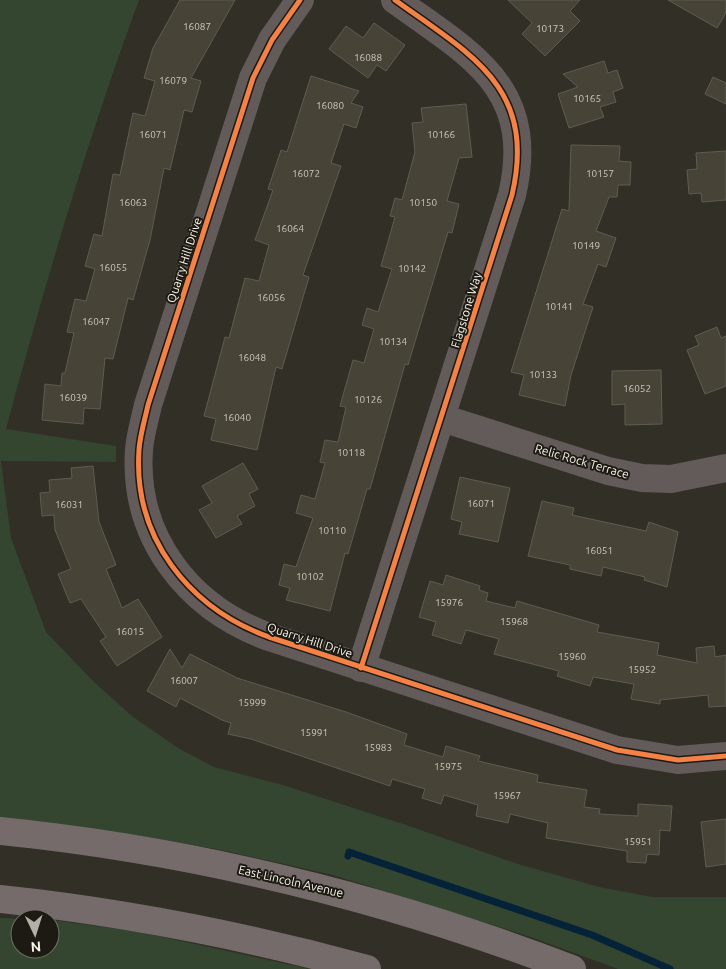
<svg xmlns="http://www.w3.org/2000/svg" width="726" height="969" viewBox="0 0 726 969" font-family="Ubuntu,sans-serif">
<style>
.green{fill:#344530}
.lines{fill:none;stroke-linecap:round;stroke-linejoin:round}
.stream{stroke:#042238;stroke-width:7}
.building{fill:#474337;stroke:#5f5c54}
.minor{stroke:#625b5a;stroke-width:28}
.major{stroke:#746b6a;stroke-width:28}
.cycleway-casing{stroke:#1c1a12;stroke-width:8}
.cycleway{stroke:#f48246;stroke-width:5}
.labels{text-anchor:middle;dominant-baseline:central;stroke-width:4;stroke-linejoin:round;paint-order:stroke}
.number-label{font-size:10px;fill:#ccc8bd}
.street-label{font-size:12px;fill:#f8f5ea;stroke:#1c1a12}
</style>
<rect width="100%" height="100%" fill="#322f26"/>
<g class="green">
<path d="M 0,0 L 139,0 C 87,141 45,284 6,429 L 116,446 L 116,462 L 1,461 L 11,538 L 46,632 L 94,682 L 132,716 L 178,748 L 214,767 L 283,785 L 412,827 L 518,864 L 599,887 L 652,897 L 726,897 L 726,969 L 618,969 L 528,936 L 333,875 L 221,850 L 136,835 L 0,818 Z"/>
<polygon points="0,918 26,919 20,919 20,949 50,949 52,920 140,932 310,969 0,969"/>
</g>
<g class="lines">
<polyline class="stream" points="348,856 349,852 592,935 670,969"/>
</g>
<g class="building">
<polygon points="180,0 235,0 191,78 201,81 192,112 184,110 170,170 164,168 150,240 133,300 128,298 113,359 105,358 100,409 84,408 83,424 42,420 45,384 61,386 62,373 65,373 74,333 67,332 75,299 86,301 95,269 85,266 94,234 102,236 113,174 120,175 133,113 145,116 155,81 144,78 153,48"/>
<polygon points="508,0 580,0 570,11 580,21 545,56 522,34 532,23"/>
<polygon points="668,0 726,0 726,13 717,28"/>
<polygon points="374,23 405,45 386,71 377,65 368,78 329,49 346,26 363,38"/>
<polygon points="604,61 608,73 617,70 623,88 613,92 616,102 600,107 604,117 569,128 558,94 578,87 563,74"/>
<polygon points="311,76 359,91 351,103 363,107 356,128 344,124 331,163 341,166 303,275 309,277 282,369 276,367 257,450 211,440 216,419 204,416 225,337 229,338 245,278 259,281 269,245 255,240 273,190 268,189 281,150 287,152"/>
<polygon points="713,77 726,83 726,104 705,94"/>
<polygon points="466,104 472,157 459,158 447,201 459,204 452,233 448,232 408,365 405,364 370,489 367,489 348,554 345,553 330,611 286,600 290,588 279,585 284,564 296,567 313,518 296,513 301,495 315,499 325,463 320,462 325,440 338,442 346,407 340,406 353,360 364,363 374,329 362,325 367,308 378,312 392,269 381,266 395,217 390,216 395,198 402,200 415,152 412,123 423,122 421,108"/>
<polygon points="571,145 620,146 619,161 631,162 630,185 618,185 617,197 609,197 596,231 616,238 606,267 598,264 583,304 593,307 571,375 565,406 519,395 524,375 511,372 562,209 569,211"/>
<polygon points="726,151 726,200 702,202 701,193 689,194 687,170 697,169 696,153"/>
<polygon points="717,327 721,338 726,336 726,386 705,394 687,350 699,345 695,336"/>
<polygon points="661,370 662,424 625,425 625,404 612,405 612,371"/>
<polygon points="243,463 258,489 249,494 255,506 237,516 242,524 216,538 199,510 212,503 202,486"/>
<polygon points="93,466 99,522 116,565 106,569 122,608 138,599 162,637 117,666 100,641 106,637 81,599 70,603 58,574 71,569 55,530 54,515 42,516 40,493 50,492 49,480 72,478 71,468"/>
<polygon points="460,477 510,488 498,542 459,534 462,522 451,519"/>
<polygon points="542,501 574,508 572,515 646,531 649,522 678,532 667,587 644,580 645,577 603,567 601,576 570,569 570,565 528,556"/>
<polygon points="446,575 480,586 479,590 488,593 486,601 515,608 517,601 599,625 597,632 659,643 657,655 697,663 696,648 714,646 715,657 726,655 726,706 709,707 708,695 660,700 660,704 631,699 634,684 593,677 590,686 557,676 559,671 494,654 499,639 466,630 461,644 432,635 436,622 419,617 430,581 443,585"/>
<polygon points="170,649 182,668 190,654 237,678 346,712 407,734 404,745 443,757 446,746 480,756 478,761 538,775 537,782 587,790 584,807 600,809 599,814 638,816 638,804 672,806 670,831 660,830 659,855 647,854 646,863 627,862 627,851 546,838 548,823 510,814 508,823 476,816 478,805 444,795 441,804 422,798 425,789 392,779 390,786 251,739 228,734 231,723 222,720 180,698 176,707 147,691"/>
<polygon points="726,819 726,864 706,867 701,822"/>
</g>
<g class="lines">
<g class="minor">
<path d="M 300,0 L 272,40 L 253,78 L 148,405 C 145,419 140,435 139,450 C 133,538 189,608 269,637 L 617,750 L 678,760 L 726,756"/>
<polyline points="442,418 608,471 642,478 671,479 726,468"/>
<path d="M 361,668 L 512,195 C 537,87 471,55 395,0"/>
</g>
<g class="major">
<path d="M 0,831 C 198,851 387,898 572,969"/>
<path d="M 0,899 C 124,912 246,936 367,969"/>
</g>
<g class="cycleway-casing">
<g id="cycleway">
<path d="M 300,0 L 272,40 L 253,78 L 148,405 C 145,419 140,435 139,450 C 133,538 189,608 269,637 L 617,750 L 678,760 L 726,756"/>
<path d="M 361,668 L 512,195 C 537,87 471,55 395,0"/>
</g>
</g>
<use href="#cycleway" class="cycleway"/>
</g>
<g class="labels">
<g class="number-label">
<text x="197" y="26">16087</text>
<text x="550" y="28">10173</text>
<text x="368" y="57">16088</text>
<text x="173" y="80">16079</text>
<text x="587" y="98">10165</text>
<text x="330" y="105">16080</text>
<text x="153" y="134">16071</text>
<text x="441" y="134">10166</text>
<text x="306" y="173">16072</text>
<text x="600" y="173">10157</text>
<text x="133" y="202">16063</text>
<text x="423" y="202">10150</text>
<text x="290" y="228">16064</text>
<text x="586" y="245">10149</text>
<text x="113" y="267">16055</text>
<text x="412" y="268">10142</text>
<text x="271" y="297">16056</text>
<text x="559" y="306">10141</text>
<text x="96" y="321">16047</text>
<text x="393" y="341">10134</text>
<text x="252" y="357">16048</text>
<text x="543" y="374">10133</text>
<text x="637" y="388">16052</text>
<text x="73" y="397">16039</text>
<text x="368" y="399">10126</text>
<text x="237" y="417">16040</text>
<text x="351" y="452">10118</text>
<text x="481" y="503">16071</text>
<text x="69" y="504">16031</text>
<text x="332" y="530">10110</text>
<text x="599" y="550">16051</text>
<text x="310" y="576">10102</text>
<text x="449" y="602">15976</text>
<text x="514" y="621">15968</text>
<text x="130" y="631">16015</text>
<text x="572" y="656">15960</text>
<text x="642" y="669">15952</text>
<text x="184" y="680">16007</text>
<text x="252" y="702">15999</text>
<text x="314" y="732">15991</text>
<text x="378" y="747">15983</text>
<text x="448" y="766">15975</text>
<text x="507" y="795">15967</text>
<text x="638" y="841">15951</text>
</g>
<g class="street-label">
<text transform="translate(184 260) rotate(-72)">Quarry Hill Drive</text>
<text transform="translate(466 310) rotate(-73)">Flagstone Way</text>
<text transform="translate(582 461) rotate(16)">Relic Rock Terrace</text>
<text transform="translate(310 640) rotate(18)">Quarry Hill Drive</text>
<text transform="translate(291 881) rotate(13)">East Lincoln Avenue</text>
</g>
</g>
<g transform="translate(35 934) rotate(176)"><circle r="24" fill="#1c1a12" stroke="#747268"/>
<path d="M0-4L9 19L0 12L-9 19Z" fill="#b3b0a5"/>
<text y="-8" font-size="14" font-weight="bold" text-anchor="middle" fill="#f8f5ea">N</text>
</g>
</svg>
